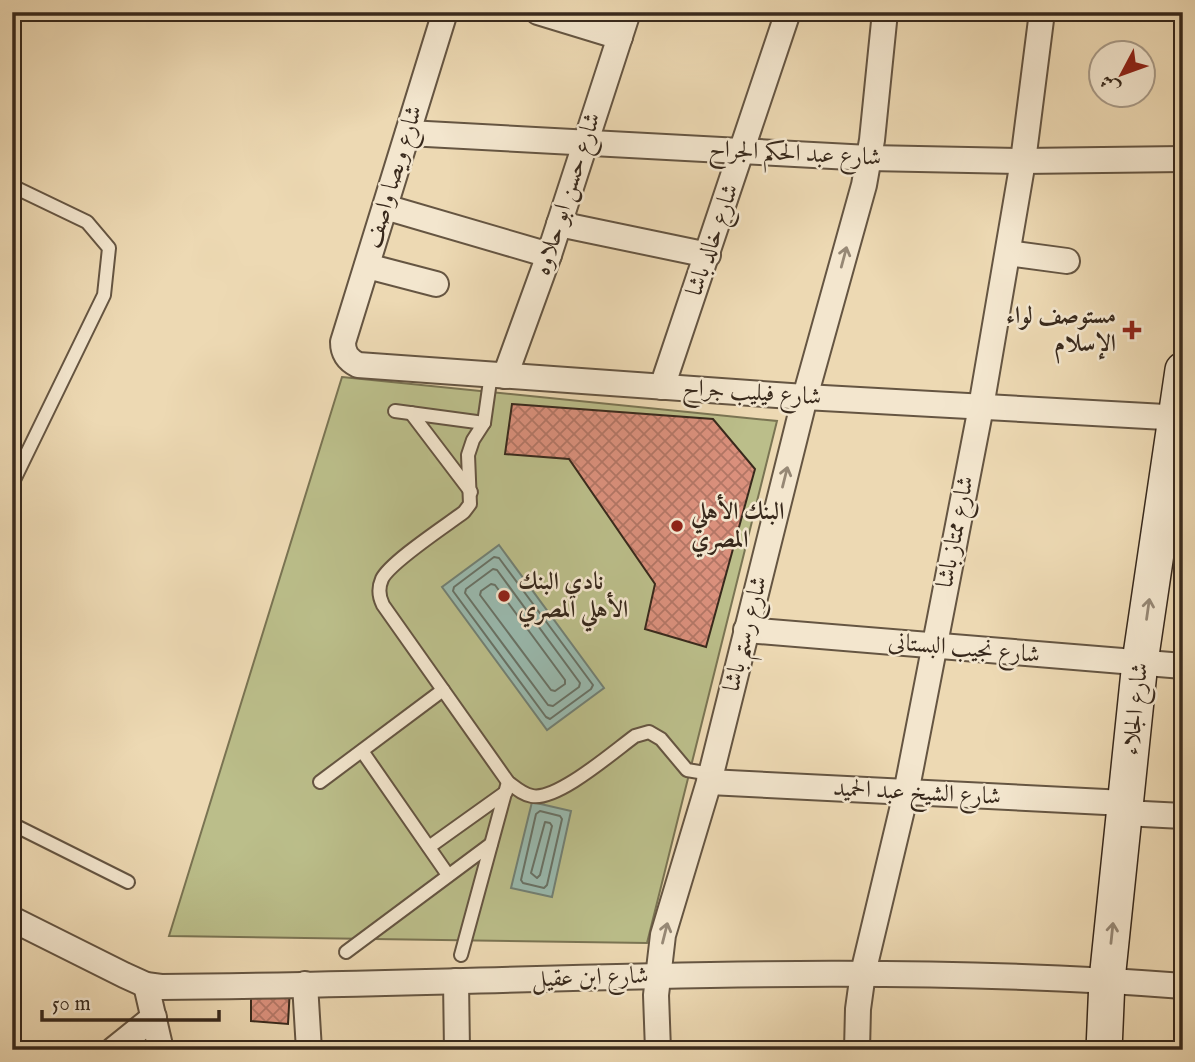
<svg xmlns="http://www.w3.org/2000/svg" width="1195" height="1062" viewBox="0 0 1195 1062" font-family="'IM FELL English',Amiri,serif">
<style>
.green{fill:#bbbe8a;stroke:#7a7453;stroke-width:2}
.water{fill:#99baaf;stroke:#728074;stroke-width:2}
.lines{fill:none;stroke-linecap:round;stroke-linejoin:round}
.shore{stroke:#687266;stroke-width:2}
.building{fill:url(#building-cross-hatch);stroke:#38291c;stroke-width:2}
.service-casing{stroke:#655542;stroke-width:16}
.minor-casing{stroke:#655542;stroke-width:28}
.secondary-casing{stroke:#38291c;stroke-width:38}
.service{stroke:#f3e6ce;stroke-width:12}
.minor{stroke:#f3e6ce;stroke-width:24}
.secondary{stroke:#f3e6ce;stroke-width:35}
.oneway{stroke:#968875}
.poi-dot{fill:#8f2418;stroke:#f3e6ce;stroke-width:2.5}
.labels{text-anchor:middle;dominant-baseline:central;stroke-width:5;stroke-linejoin:round;paint-order:stroke}
.street-label{font-size:24px;fill:#38291c;stroke:#f3e6ce}
.poi-label{font-size:24px;font-weight:bold;fill:#38291c;stroke:#f3e6ce;text-anchor:start}
</style>
<defs>
<pattern id="building-cross-hatch" width="8" height="8" patternUnits="userSpaceOnUse" patternTransform="scale(1.75)"><rect width="8" height="8" fill="#da907c"/><path d="M0 0l8 8M0 8l8-8" fill="none" stroke="#b27665"/></pattern>
</defs>
<rect width="100%" height="100%" fill="#edd9b3"/>
<filter id="stains"><feTurbulence type="fractalNoise" baseFrequency=".00286" numOctaves="4"/><feColorMatrix values="0 0 0 0 .2 0 0 0 0 .09 0 0 0 0 .02 0 0 0 .5 -.17"/></filter>
<radialGradient id="worn" r=".72"><stop offset=".6" stop-color="#630" stop-opacity="0"/><stop offset="1" stop-color="#630" stop-opacity=".3"/></radialGradient>
<polygon class="green" points="342,377 777,421 647,943 169,936"/>
<g class="water">
<polygon points="499,545 604,688 547,730 442,587"/>
<polygon points="532,802 571,811 552,897 511,888"/>
</g>
<g class="lines">
<g class="shore">
<polygon points="494,557 499,558 593,685 591,689 550,719 546,717 453,591 454,587"/>
<polygon points="493,569 497,570 580,683 579,687 553,706 548,705 465,593 466,589"/>
<polygon points="491,584 495,585 565,680 565,684 555,691 551,690 480,595 481,591"/>
<polygon points="540,811 560,816 562,819 547,885 544,888 523,883 521,880 536,814"/>
<polygon points="545,822 550,823 552,826 540,875 537,878 531,873"/>
</g>
</g>
<g class="building">
<polygon points="512,404 713,419 755,469 706,647 645,629 655,584 569,459 505,454"/>
<polygon points="290,988 288,1024 251,1021 251,990"/>
</g>
<g class="lines">
<g class="service-casing">
<g id="service">
<polyline points="12,186 87,222 109,248 104,295 12,484"/>
<path d="M 491,374 L 484,423 L 473,440 L 468,455 L 470,504 L 464,512 C 447,525 390,562 382,579 C 378,588 379,597 383,605 L 508,782 C 516,788 522,794 532,796 C 557,801 613,752 635,736 L 649,732 L 661,739 L 687,770 L 711,774"/>
<polyline points="395,411 484,423"/>
<polyline points="411,413 471,492"/>
<polyline points="362,751 448,875"/>
<polyline points="320,782 443,690"/>
<polyline points="12,824 128,882"/>
<polyline points="429,847 506,792"/>
<polyline points="346,952 491,844"/>
<polyline points="461,955 508,782"/>
</g>
</g>
<g class="minor-casing">
<g id="minor">
<path d="M 445,12 L 343,342 C 343,354 348,360 358,365 L 805,397 L 1183,418"/>
<polyline points="538,12 620,37"/>
<polyline points="408,133 869,158 1023,161 1183,159"/>
<polyline points="385,207 549,255"/>
<polyline points="559,224 708,255"/>
<polyline points="1008,253 1067,261"/>
<polyline points="367,266 436,284"/>
<polyline points="505,376 549,255 628,12"/>
<polyline points="662,387 788,12"/>
<polyline points="746,630 1183,666"/>
<polyline points="709,782 1125,803"/>
<polyline points="1124,813 1183,816"/>
<path d="M 12,919 L 124,975 L 146,985 L 161,987 C 502,985 843,959 1183,986"/>
<polyline points="456,981 457,1050"/>
<polyline points="305,984 309,1050"/>
<polyline points="146,985 161,1050"/>
<polyline points="113,1050 154,1017"/>
<polyline points="658,1050 656,995 663,935 709,782 805,397 864,185 872,140 885,12"/>
<polyline points="857,1050 858,1009 863,973 906,793 981,407 1023,161 1042,12"/>
</g>
</g>
<g class="secondary-casing">
<polyline id="secondary" points="1104,1050 1107,980 1140,662 1183,370"/>
</g>
<use href="#service" class="service"/>
<use href="#minor" class="minor"/>
<use href="#secondary" class="secondary"/>
</g>
<defs><path id="oneway-shaft" d="M-6 0H5M1.5-3L5.5 0L1.5 3" fill="none" stroke-width="1.6" stroke-linecap="round" stroke-linejoin="round" transform="scale(1.75)"/></defs>
<g class="oneway">
<use href="#oneway-shaft" transform="translate(844 257) rotate(-75)"/>
<use href="#oneway-shaft" transform="translate(785 477) rotate(-76)"/>
<use href="#oneway-shaft" transform="translate(1148 609) rotate(-82)"/>
<use href="#oneway-shaft" transform="translate(665 933) rotate(-76)"/>
<use href="#oneway-shaft" transform="translate(1112 933) rotate(-84)"/>
</g>
<g class="poi-dot">
<path d="M1128.5 319.5h7v7h7v7h-7v7h-7v-7h-7v-7h7z"/>
<circle cx="677" cy="526" r="7"/>
<circle cx="504" cy="596" r="7"/>
</g>
<g class="labels">
<g class="street-label">
<text transform="translate(795 154) rotate(3)">شارع عبد الحكم الجراح</text>
<text transform="translate(394 177) rotate(-73)">شارع ويصا واصف</text>
<text transform="translate(568 194) rotate(-72)">شارع حسن ابو حلاوه</text>
<text transform="translate(713 240) rotate(-71)">شارع خالد باشا</text>
<text transform="translate(752 393) rotate(4)">شارع فيليب جراح</text>
<text transform="translate(956 532) rotate(-79)">شارع ممتاز باشا</text>
<text transform="translate(746 634) rotate(-76)">شارع رستم باشا</text>
<text transform="translate(964 649) rotate(5)">شارع نجيب البستانى</text>
<text transform="translate(1136 709) rotate(-84)">شارع الجلاء</text>
<text transform="translate(917 793) rotate(3)">شارع الشيخ عبد الحميد</text>
<text transform="translate(590 978) rotate(-2)">شارع ابن عقيل</text>
</g>
<g class="poi-label">
<text x="1116" y="316" text-anchor="end">مستوصف لواء<tspan x="1116" dy="28">الإسلام</tspan></text>
<text x="691" y="512">البنك الأهلي<tspan x="691" dy="28">المصري</tspan></text>
<text x="518" y="582">نادي البنك<tspan x="518" dy="28">الأهلي المصري</tspan></text>
</g>
</g>
<rect width="1195" height="1062" fill="none" stroke="#edd9b3" stroke-width="42"/>
<rect x="14" y="14" width="1167" height="1034" fill="none" stroke="#38291c" stroke-width="3.5"/>
<rect x="21" y="21" width="1153" height="1020" fill="none" stroke="#38291c" stroke-width="2"/>
<g transform="translate(1122 74) rotate(229)"><circle r="33" fill="#f3e6ce" stroke="#a89a87" stroke-width="2"/>
<path d="M0-5L12 26L0 18L-12 26Z" fill="#8f2418"/>
<text y="-10" font-size="19" font-weight="bold" text-anchor="middle" fill="#38291c">ش</text>
</g>
<path d="M42 1010v10h177v-10" fill="none" stroke="#38291c" stroke-width="3.5"/>
<text x="52" y="1010" font-size="21" fill="#38291c" stroke="#f3e6ce" stroke-width="5" paint-order="stroke">50 m</text>
<rect width="100%" height="100%" filter="url(#stains)"/>
<rect width="100%" height="100%" fill="url(#worn)"/>
</svg>
